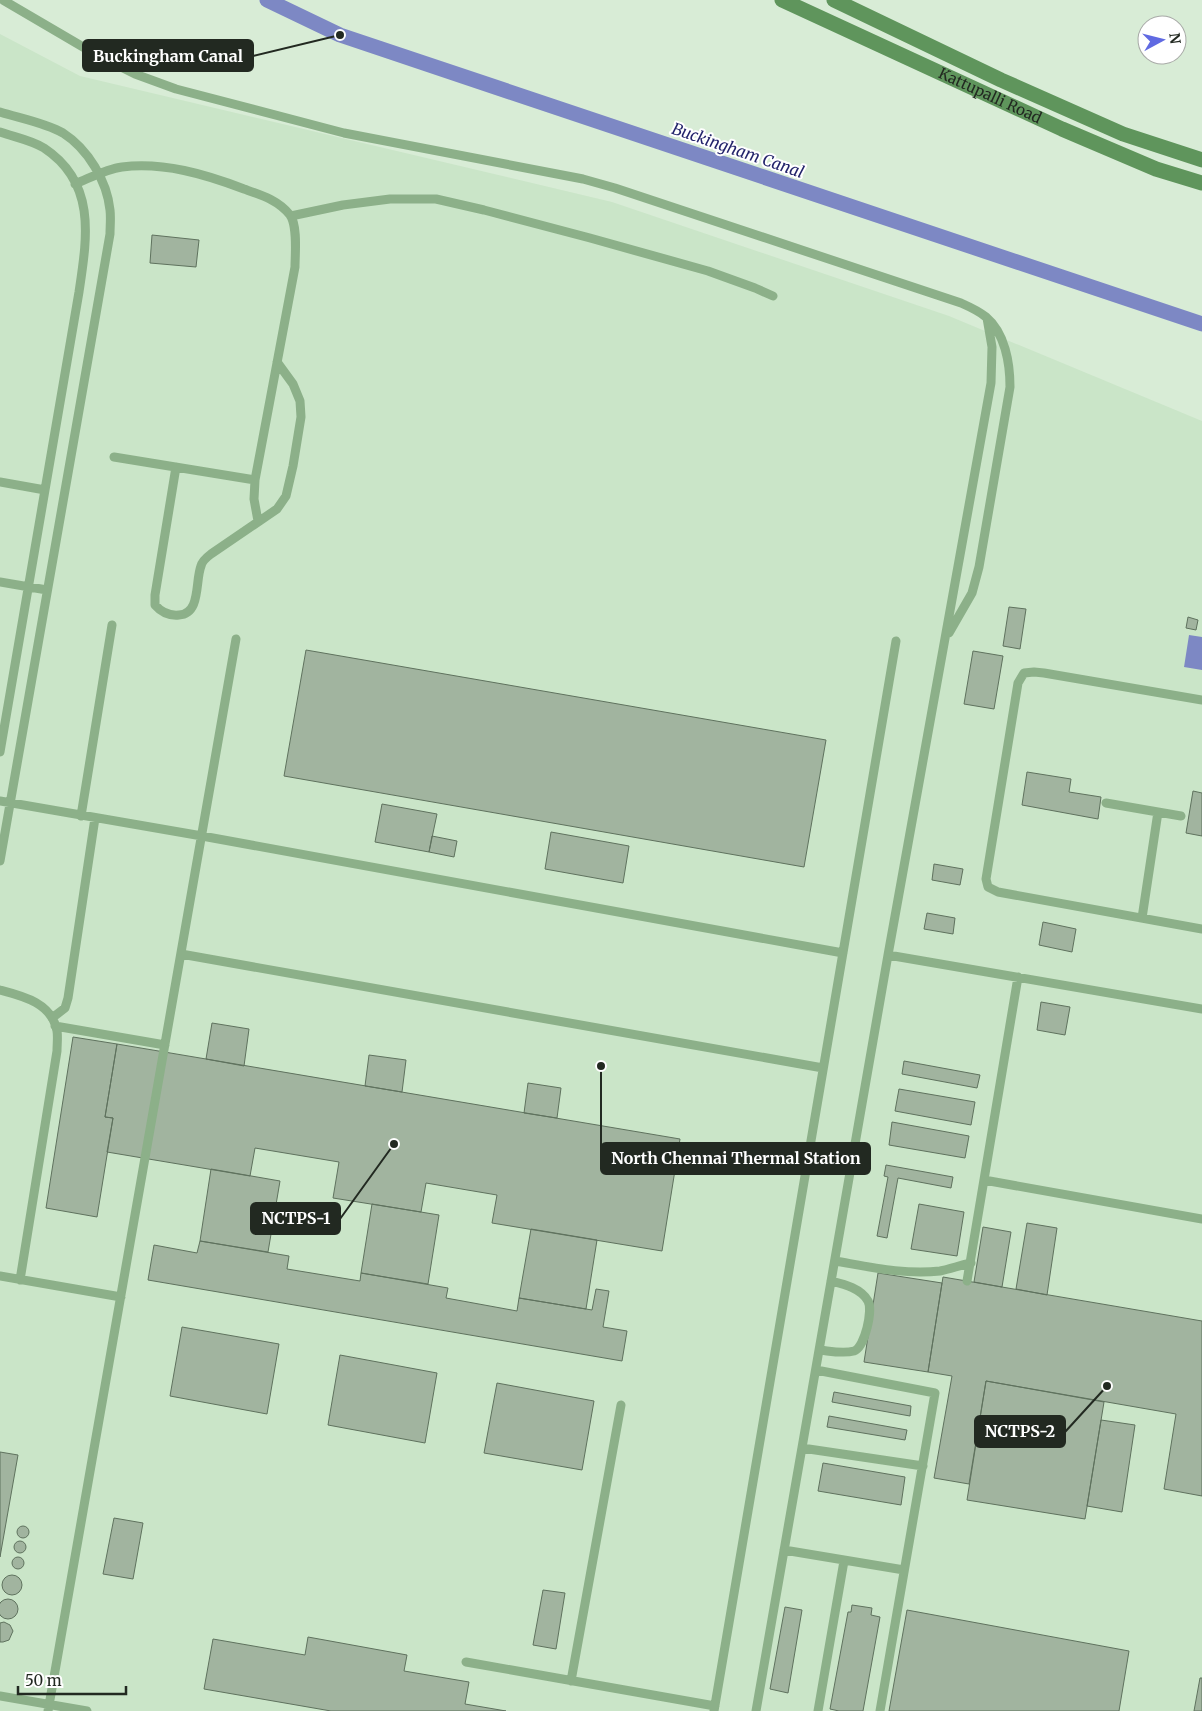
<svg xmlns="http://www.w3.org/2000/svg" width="1202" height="1711" viewBox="0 0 1202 1711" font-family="Merriweather,serif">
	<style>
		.built { fill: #cae5c8 }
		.water { fill: #7d88c4 }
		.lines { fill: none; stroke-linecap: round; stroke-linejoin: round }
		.canal { stroke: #7d88c4; stroke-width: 15 }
		.building { fill: #a1b49f; stroke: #5f725e }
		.service { stroke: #8cb089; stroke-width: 9 }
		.secondary { stroke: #5f955c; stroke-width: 15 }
		.labels { text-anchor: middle; stroke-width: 4; stroke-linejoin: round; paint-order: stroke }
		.street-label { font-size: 15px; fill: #222921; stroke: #fff }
		.water-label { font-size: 16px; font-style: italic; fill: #23246b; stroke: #fff }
		.leader { fill: none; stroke: #222921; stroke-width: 2 }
		.callout-dot { fill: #222921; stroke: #fff; stroke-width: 2 }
		.callout { fill: #222921; stroke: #222921; stroke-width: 2 }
		.callout-label { font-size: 16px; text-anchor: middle; font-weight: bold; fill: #fff }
	</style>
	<rect width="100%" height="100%" fill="#d8ecd6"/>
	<path class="built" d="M0,34l80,42 532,126 337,114 253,105v1290h-1202z"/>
	<path class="water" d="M1189,635l13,2v33l-18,-3z"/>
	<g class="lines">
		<path class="canal" d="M267,0l73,35 862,289"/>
	</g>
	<path class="building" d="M152,235l47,5 -3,27 -46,-4z
		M1009,607l17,2 -6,40 -17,-3z
		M1188,617l10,3 -2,10 -10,-2z
		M306,650l520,90 -22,127 -520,-91z
		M973,651l30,5 -9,53 -30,-5z
		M1027,772l44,7 -2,13 32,5 -3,22 -76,-14z
		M1193,791l9,2v43l-16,-3z
		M382,804l55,10 -8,38 -54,-10z
		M551,832l78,14 -6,37 -78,-14z
		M432,836l25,5 -3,16 -25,-5z
		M934,864l29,5 -3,16 -28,-5z
		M927,913l28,5 -2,16 -29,-5z
		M1043,922l33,7 -4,23 -33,-7z
		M1041,1002l29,5 -5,28 -28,-5z
		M212,1023l37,6 -5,37 -38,-7z
		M73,1037l44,7 -12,73 8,1 -16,99 -51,-9z
		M117,1044l563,95 -18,112 -170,-28 5,-28 -71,-12 -5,29 -88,-14 6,-36 -84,-14 -5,28 -143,-24 6,-34 -8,-1z
		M369,1055l37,5 -4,32 -37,-6z
		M904,1061l76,14 -3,13 -75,-14z
		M528,1083l33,5 -4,30 -33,-5z
		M899,1089l76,13 -4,23 -76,-14z
		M892,1122l77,14 -4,22 -76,-13z
		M886,1165l67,12 -2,11 -53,-10 -11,60 -10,-2 11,-59 -4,-1z
		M211,1169l69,12 -12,71 -68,-11z
		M372,1204l67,11 -11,69 -67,-11z
		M919,1204l45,8 -7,44 -46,-7z
		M1027,1223l30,5 -10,67 -31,-6z
		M983,1227l28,5 -9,55 -28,-5z
		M531,1229l66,11 -11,69 -67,-11z
		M200,1241l89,15 -2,13 73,12 1,-8 87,15 -2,10 71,13 2,-13 73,12 4,-21 13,2 -6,36 24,4 -5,30 -474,-81 6,-35 43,8z
		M878,1273l64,10 -14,89 -64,-10z
		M943,1277l259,44v175l-38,-7 12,-75 -190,-33 -17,103 -35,-6 18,-102 -24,-4z
		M182,1327l97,17 -12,70 -97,-18z
		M340,1355l97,18 -12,70 -97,-18z
		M986,1381l118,21 -19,117 -118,-19z
		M497,1383l97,18 -12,69 -98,-17z
		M834,1392l77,14 -1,10 -78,-14z
		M829,1416l78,14 -2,10 -78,-13z
		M1101,1420l34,5 -13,87 -35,-6z
		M0,1452l18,3 -18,102z
		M823,1463l82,14 -4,28 -83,-14z
		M114,1518l29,5 -10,56 -30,-5z
		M17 1532a6 6 0 1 1 12 0a6 6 0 1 1-12 0Z
		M14 1547a6 6 0 1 1 12 0a6 6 0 1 1-12 0Z
		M12 1563a6 6 0 1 1 12 0a6 6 0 1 1-12 0Z
		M2 1585a10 10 0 1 1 20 0a10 10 0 1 1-20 0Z
		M543,1590l22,3 -9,56 -23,-4z
		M-2 1609a10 10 0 1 1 20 0a10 10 0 1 1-20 0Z
		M852,1605l20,3 -1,7 9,2 -17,94h-24l-9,-2 18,-97h3z
		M785,1607l17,3 -14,83 -18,-4z
		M907,1610l222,41 -10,60h-230z
		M4,1622l6,3 3,6 -4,9 -6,2h-3v-19z
		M308,1637l99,18 -3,16 65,11 -4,22 41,7h-175l-127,-22 9,-50 92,16z
		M1200,1678h2v33h-8z"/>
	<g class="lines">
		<path class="service" d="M3,0l92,54 40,20 41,15 168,44 239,46 32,9 346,115c9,4 18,8 25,14 19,16 24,46 24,70l-31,180 -7,26 -23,40
			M0,112c19,6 46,11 63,21 25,16 44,48 47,77 1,8 0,16 0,24l-110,627
			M0,132c14,5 31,8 44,16 53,35 43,90 35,144l-79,460
			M75,184c15,-6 31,-15 47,-17 42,-5 83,7 122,22 17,6 34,11 46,26 8,11 5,39 5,52l-40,213 -1,19 4,22
			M291,216l52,-11 47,-6h46l48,11 106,28 118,33 47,17 18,8
			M114,457l141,23
			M176,467l-21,128v10c7,8 14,11 24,10 22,-1 16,-34 22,-49 1,-5 6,-9 10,-12l66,-45 9,-13 7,-30 8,-49 -1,-16 -7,-17 -16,-22
			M0,482l45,8
			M0,582l47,8
			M1202,700l-158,-27 -10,-1 -10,1 -6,10 -32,196 2,8 10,5 204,37
			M0,801l202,35 641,117
			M1106,803l75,13
			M81,816l31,-191
			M1142,918l16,-106
			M181,954l642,114
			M888,955l314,54
			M0,990c23,6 52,13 57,41 1,6 0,13 0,20l-37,229
			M52,1018l13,-10 3,-10 27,-180
			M55,1026l110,19
			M984,1180l218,39
			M835,1261c35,6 70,14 105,10 10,-2 21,-6 31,-8
			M0,1276l121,21
			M967,1281l51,-304
			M819,1350c11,1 24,4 35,1 11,-4 19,-41 14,-50 -7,-13 -25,-17 -37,-20
			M816,1370l119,23 -55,318
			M802,1448l121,18
			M784,1550l120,20
			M466,1662l249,44
			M571,1681l50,-276
			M0,1696l87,15
			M48,1711l188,-1072
			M714,1711l182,-1070
			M756,1711l132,-756 103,-572 1,-36 -5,-29
			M818,1711l26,-150"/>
		<g class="secondary">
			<path id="s1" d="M782,0l280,129 94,40 46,14"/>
			<path d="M834,0l167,80 122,54 79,26"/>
		</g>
	</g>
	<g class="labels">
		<g class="street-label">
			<text dy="5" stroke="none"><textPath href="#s1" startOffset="229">Kattupalli Road</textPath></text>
		</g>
		<g class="water-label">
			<text transform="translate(738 150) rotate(19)" y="6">Buckingham Canal</text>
		</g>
	</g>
	<path class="leader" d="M340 35L253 56M601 1066L601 1159M394 1144L340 1219M1107 1386L1065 1432"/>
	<g class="callout-dot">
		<circle cx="340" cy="35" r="5"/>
		<circle cx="601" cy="1066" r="5"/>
		<circle cx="394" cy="1144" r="5"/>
		<circle cx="1107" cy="1386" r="5"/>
	</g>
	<g class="callout">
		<rect x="83" y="40" width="170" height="31" rx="5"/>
		<rect x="601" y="1143" width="269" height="31" rx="5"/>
		<rect x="251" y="1203" width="89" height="31" rx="5"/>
		<rect x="975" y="1416" width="90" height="31" rx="5"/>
	</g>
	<g class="callout-label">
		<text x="168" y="62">Buckingham Canal</text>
		<text x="736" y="1164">North Chennai Thermal Station</text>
		<text x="296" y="1224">NCTPS-1</text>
		<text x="1020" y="1437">NCTPS-2</text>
	</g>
	<g transform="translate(1162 40) rotate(83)"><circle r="24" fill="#ffffff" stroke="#a7a9a6"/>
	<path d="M0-4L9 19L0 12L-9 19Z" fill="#606ae2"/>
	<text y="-8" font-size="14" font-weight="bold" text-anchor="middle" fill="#222921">N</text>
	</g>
	<path d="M18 1686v8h108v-8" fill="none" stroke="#222921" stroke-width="2.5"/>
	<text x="25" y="1686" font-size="15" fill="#222921" stroke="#ffffff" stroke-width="4" paint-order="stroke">50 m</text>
</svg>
